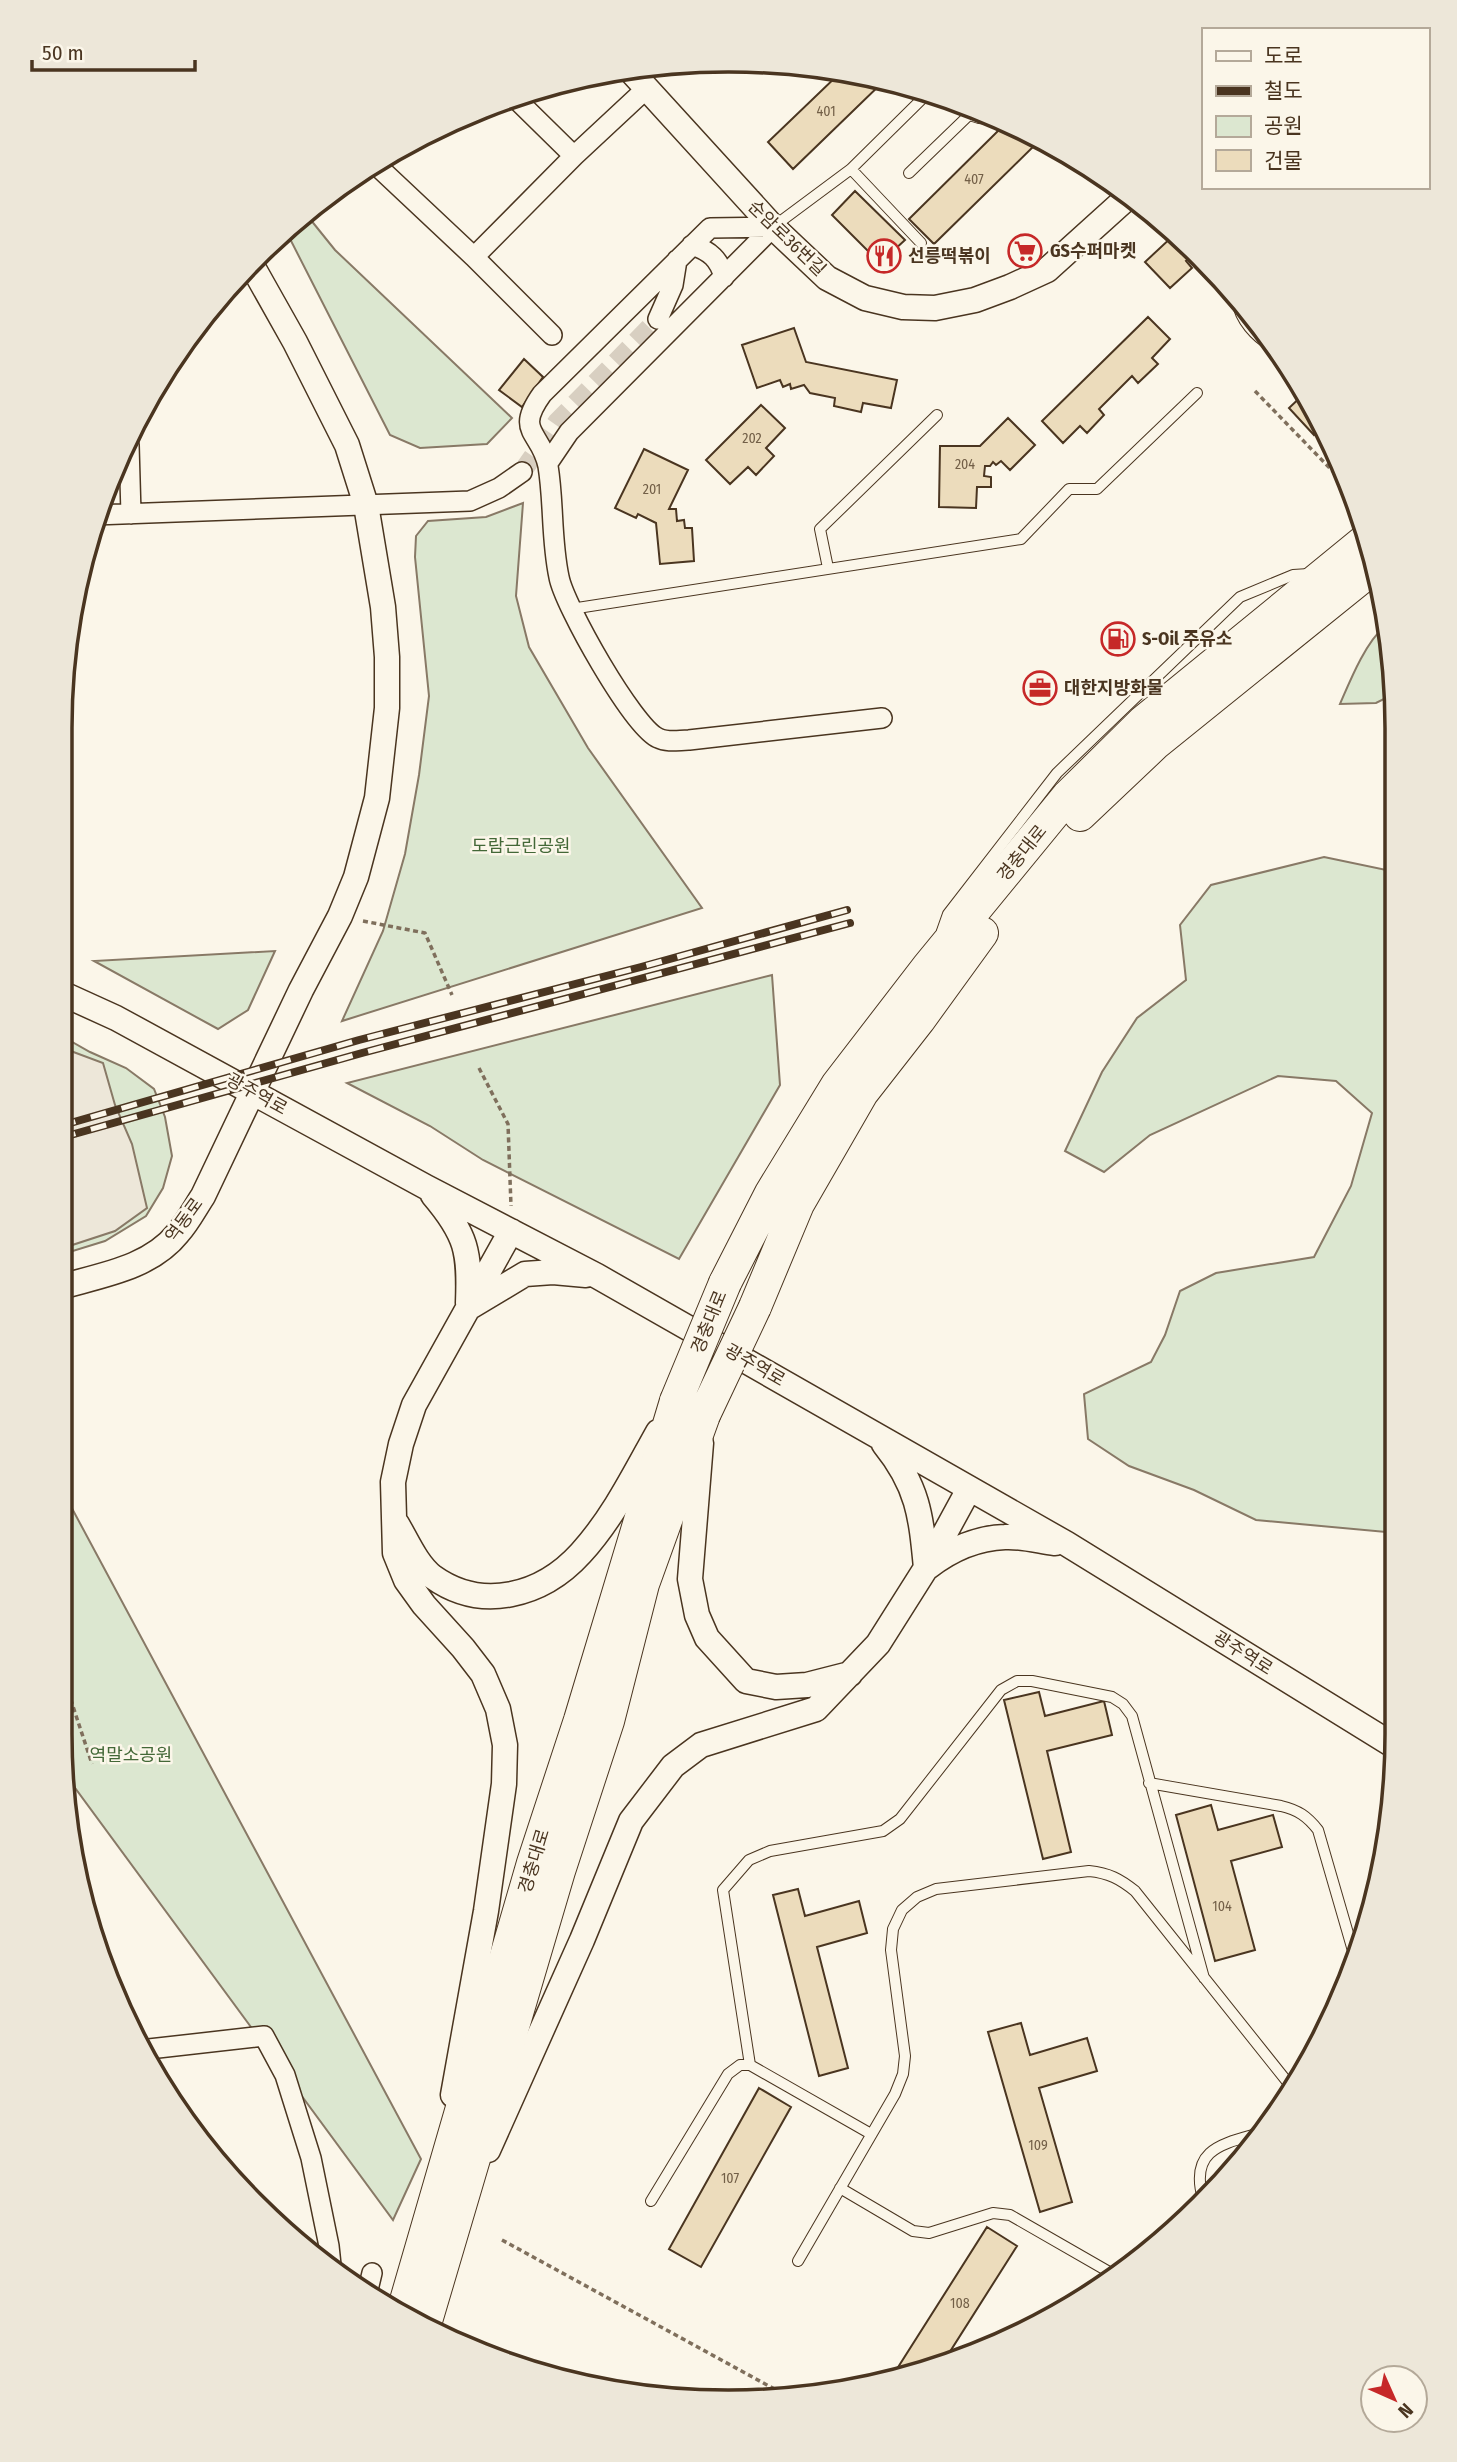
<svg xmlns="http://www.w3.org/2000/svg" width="1457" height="2462" viewBox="0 0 1457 2462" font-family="'Fira Sans Condensed','Noto Sans KR',sans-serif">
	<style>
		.green { fill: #dce7d0; stroke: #887966; stroke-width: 2 }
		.parking { fill: #ede7d9; stroke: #887966; stroke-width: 2 }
		.building { fill: #ecdcbc; stroke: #4a3520; stroke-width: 2 }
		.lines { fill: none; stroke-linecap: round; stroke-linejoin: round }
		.minor-tunnel { stroke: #d8cfc1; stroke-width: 19; stroke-dasharray: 19 10; stroke-linecap: butt }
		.service-casing { stroke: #4a3520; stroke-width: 12 }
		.minor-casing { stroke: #4a3520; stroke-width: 22 }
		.tertiary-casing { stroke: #4a3520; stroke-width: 27 }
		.primary-casing { stroke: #4a3520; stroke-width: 34 }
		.path { stroke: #7f6f5c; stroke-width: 3.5; stroke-dasharray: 5 3.5; stroke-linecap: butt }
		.service { stroke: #fbf6e9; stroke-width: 10 }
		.minor { stroke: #fbf6e9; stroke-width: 19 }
		.tertiary { stroke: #fbf6e9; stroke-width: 24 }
		.primary { stroke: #fbf6e9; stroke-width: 32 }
		.rail-casing { stroke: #4a3520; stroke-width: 8 }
		.rail { stroke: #fbf6e9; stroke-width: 5; stroke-dasharray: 16; stroke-linecap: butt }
		.primary-bridge-casing { stroke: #4a3520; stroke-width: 34; stroke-linecap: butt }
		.primary-bridge { stroke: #fbf6e9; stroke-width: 32 }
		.labels { text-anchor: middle; stroke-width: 5; stroke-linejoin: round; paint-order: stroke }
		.number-label { font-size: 14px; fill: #725f47 }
		.street-label { font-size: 18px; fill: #4a3520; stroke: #fbf6e9 }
		.poi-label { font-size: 18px; font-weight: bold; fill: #4a3520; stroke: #fbf6e9; text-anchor: start }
		.park-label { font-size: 18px; fill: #436837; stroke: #fbf6e9 }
		.rim { fill: none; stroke: #4a3520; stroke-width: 3.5 }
	</style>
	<rect width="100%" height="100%" fill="#fbf6e9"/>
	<path class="green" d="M306,214l29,36 177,168 -25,26 -67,4 -30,-13 -104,-204z
		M523,503l-7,93 13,51 59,101 114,160 -360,113 41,-90 22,-77 14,-79 10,-79 -14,-139 1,-21 12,-15 58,-4z
		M1385,626l11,67 -20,10 -36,1c10,-23 25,-61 45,-78z
		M1324,857l72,15v655l-10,5 -130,-12 -62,-30 -65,-24 -41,-27 -4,-45 67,-32 14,-27 15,-44 36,-18 98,-16 37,-71 21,-73 -36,-32 -58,-5 -128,59 -46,37 -39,-21 37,-79 35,-54 49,-38 -6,-55 31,-40z
		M275,951l-27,59 -30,19 -124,-68z
		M772,975l8,110 -101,174 -196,-99 -53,-34 -83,-43z
		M60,1035l30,17 36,16 28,21 11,28 7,39 -9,32 -17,28 -41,25 -45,14z
		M60,1486l361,673 -28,61 -326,-443 -7,-44z"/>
	<path class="parking" d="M60,1047l43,16 12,42 17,39 15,64 -32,23 -55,18z"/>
	<path class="building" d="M842,71l17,1 26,8 -92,89 -25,-27z
		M1007,122l33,18 -106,104 -25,-25z
		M855,191l50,49 -25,23 -48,-48z
		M1175,234l17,14 -5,5 4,4 -5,4 6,7 -22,20 -25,-26z
		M1148,317l22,22 -18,19 6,6 -20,19 -6,-7 -33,33 5,6 -17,18 -7,-7 -17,17 -21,-22z
		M794,328l12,34 91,18 -6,28 -28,-5 -2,9 -27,-6 1,-8 -25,-5 -6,-8 -13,4 -1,-5 -7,3 -3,-7 -23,8 -15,-43z
		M524,359l19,18 -21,30 -23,-17z
		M1306,392l17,35 -9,8 -25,-27z
		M761,405l24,23 -19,20 8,8 -18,19 -8,-8 -18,17 -24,-24z
		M1008,418l27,27 -25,25 -9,-9 -5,4 -3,-3 -3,4h-5l-1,10 7,1v10h-14l-1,21 -37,-1 1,-61h40z
		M644,449l44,21 -19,39h7l1,12 7,-1 1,8h7l2,33 -34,3 -4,-41 -18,-9 -2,4 -21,-10z
		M1039,1692l6,24 59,-15 8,34 -65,16 24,101 -28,7 -39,-159z
		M1211,1805l7,25 55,-15 9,32 -51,14 24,89 -40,11 -39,-146z
		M798,1889l7,27 54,-15 8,32 -50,14 31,121 -29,8 -46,-181z
		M1021,2023l9,32 57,-17 10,33 -58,17 33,114 -32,10 -52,-180z
		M759,2088l32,19 -90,160 -32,-18z
		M987,2227l30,19 -73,115 -49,11z"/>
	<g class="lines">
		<path class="minor-tunnel" d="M522,472l35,-50 101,-103"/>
		<defs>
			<path id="service" d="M955,101c12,14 22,21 41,16
				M851,169l70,74
				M909,173l59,-57
				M773,227l78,-58 77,-76
				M1238,303c2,17 18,34 32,42
				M828,568l-8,-39 117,-114
				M571,609l450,-70 48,-50h28l100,-96
				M942,931l6,-17 109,-141 183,-176 53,-22 16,-1
				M1149,1783l132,23c17,4 26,10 37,24l38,131
				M750,2065l-27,-175 26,-30 21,-9 113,-20 17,-12 101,-129 16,-9h15l80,16 11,7 9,12 72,262
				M840,2188l73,43 16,2 64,-20 17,2 101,58
				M1203,2199c-14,-50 19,-55 57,-66
				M651,2201l77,-127 12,-9h10l121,69
				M798,2261l97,-167 8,-20 2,-18 -14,-106 2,-21 9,-19 15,-13 19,-8 153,-18c20,2 31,8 46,20l158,198"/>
			<path id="minor" d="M515,98l59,58
				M374,163l100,94 100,-101 73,-68
				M773,227l-63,1 -168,166c-28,39 -1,37 6,72 6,36 3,74 11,111 5,28 74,150 99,161 10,5 21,2 31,2l193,-22
				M692,245c18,6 27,14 32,32
				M474,257l78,78
				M658,319l15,-34 4,-25
				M129,445l2,69
				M548,463l21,-31 204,-205
				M95,515l375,-14 29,-13 23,-16
				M149,2049l115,-13 21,39 26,83 18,88 2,19
				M367,2294l5,-21"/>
			<path id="tertiary" d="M629,69l144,158 54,51 38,20 38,9 32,1 40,-8 35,-13 37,-17 82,-74
				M61,993l55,25 310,169 171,89 470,268 329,203
				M433,1195c34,40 37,57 35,108
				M60,1287c42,-12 90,-19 118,-54 10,-11 17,-25 25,-37l98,-206 39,-74 16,-39 21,-79 10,-90v-51l-4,-50 -17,-102 -19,-60 -52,-103 -45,-80
				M470,1307l55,-33 28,-2 33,3
				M701,1443l-11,136 7,36 10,23 39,43 30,6 31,-2 43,-11
				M884,1444c34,42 37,71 42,124
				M397,1524c10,17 20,41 36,53 49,35 109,19 148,-24 32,-35 54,-80 77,-121
				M928,1567c22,-17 49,-29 77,-30 16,-1 34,4 50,6
				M453,2095l33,-184 18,-127 1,-39 -7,-36 -15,-35 -20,-26 -39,-43 -18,-25 -11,-27 -2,-71 8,-38 13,-39 97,-174
				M488,2150l94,-210 49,-119 42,-55 28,-21 115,-36 62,-65 48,-76 43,-79"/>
			<path id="primary" d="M1080,815l76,-72 217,-175
				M725,1283l46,-90 66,-108 90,-117 141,-172 75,-74 224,-183
				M755,1307l43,-103 64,-111 57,-73 63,-87
				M403,2311l130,-448 47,-143 96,-319
				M426,2321l133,-450 49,-150 35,-137 61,-169"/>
		</defs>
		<use href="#service" class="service-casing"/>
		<use href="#minor" class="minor-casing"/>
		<use href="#tertiary" class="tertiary-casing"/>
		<use href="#primary" class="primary-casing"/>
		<path class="path" d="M1255,391l97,100
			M363,921l62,12 27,62
			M479,1068l29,56 3,82
			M60,1667l32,97
			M502,2240l287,157"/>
		<use href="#service" class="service"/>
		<use href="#minor" class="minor"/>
		<use href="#tertiary" class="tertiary"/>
		<use href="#primary" class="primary"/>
		<defs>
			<path id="rail" d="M60,1126l299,-86 282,-73 206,-57
				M60,1138l302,-85 488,-130"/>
		</defs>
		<use href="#rail" class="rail-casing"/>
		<use href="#rail" class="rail"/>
		<defs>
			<path id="primary-bridge" d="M676,1401l49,-118
				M704,1415l51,-108"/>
		</defs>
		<use href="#primary-bridge" class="primary-bridge-casing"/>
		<use href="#primary-bridge" class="primary-bridge"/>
	</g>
	<defs>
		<symbol id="supermarket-ring" viewBox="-11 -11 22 22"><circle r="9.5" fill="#fbf6e9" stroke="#c62828" stroke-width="1.5"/><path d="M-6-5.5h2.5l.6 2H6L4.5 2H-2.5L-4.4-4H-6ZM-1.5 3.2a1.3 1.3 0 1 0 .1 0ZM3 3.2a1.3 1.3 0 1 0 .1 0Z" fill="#c62828"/></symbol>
		<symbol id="restaurant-ring" viewBox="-11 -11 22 22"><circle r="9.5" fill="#fbf6e9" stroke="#c62828" stroke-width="1.5"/><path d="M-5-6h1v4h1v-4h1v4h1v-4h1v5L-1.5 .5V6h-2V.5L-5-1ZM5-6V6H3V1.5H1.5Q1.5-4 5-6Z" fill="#c62828"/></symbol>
		<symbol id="fuel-ring" viewBox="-11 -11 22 22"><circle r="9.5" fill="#fbf6e9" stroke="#c62828" stroke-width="1.5"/><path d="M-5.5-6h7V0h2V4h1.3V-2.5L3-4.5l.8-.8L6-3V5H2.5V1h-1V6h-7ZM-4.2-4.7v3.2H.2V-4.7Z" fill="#c62828"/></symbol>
		<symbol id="office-ring" viewBox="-11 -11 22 22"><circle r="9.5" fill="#fbf6e9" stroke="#c62828" stroke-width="1.5"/><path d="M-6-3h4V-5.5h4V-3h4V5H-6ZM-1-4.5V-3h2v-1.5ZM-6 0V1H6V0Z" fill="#c62828"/></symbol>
	</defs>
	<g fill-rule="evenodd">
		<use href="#supermarket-ring" x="1006" y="232" width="38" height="38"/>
		<use href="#restaurant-ring" x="865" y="237" width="38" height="38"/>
		<use href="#fuel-ring" x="1099" y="620" width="38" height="38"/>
		<use href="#office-ring" x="1021" y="669" width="38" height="38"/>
	</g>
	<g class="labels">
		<g class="number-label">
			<text x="826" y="116">401</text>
			<text x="974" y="184">407</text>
			<text x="752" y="443">202</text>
			<text x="965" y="469">204</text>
			<text x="652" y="494">201</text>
			<text x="1222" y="1911">104</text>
			<text x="1038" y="2150">109</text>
			<text x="730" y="2183">107</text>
			<text x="960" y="2308">108</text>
		</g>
		<g class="street-label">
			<text transform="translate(787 238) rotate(44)" y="6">순암로36번길</text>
			<text transform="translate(1022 853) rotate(-51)" y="6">경충대로</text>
			<text transform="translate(257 1094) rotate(29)" y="6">광주역로</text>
			<text transform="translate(184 1220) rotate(-54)" y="6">역동로</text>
			<text transform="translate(709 1322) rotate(-68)" y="6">경충대로</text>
			<text transform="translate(755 1365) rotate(30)" y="6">광주역로</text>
			<text transform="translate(1243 1653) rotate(32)" y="6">광주역로</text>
			<text transform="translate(534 1861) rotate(-73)" y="6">경충대로</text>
		</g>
		<g class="poi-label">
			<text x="1050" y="257">GS수퍼마켓</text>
			<text x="908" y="262">선릉떡볶이</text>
			<text x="1142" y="645">S-Oil 주유소</text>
			<text x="1064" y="694">대한지방화물</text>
		</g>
		<g class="park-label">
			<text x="521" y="852">도람근린공원</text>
			<text x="131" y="1761">역말소공원</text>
		</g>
	</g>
	<path d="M0 0H1457V2462H0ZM728 72H729A656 656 0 0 1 1385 728V1734A656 656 0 0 1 729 2390H728A656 656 0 0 1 72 1734V728A656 656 0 0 1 728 72Z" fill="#ede7d9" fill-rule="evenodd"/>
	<path class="rim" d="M728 72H729A656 656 0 0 1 1385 728V1734A656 656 0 0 1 729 2390H728A656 656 0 0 1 72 1734V728A656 656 0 0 1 728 72Z"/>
	<rect x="1202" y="28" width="228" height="161" fill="#fbf6e9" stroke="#b4a999" stroke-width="2"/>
	<rect x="1216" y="51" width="35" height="10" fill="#fbf6e9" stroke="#b4a999" stroke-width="2"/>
	<text x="1264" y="63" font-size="21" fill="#4a3520">도로</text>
	<rect x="1216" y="86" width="35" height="10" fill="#4a3520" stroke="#b4a999" stroke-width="2"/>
	<text x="1264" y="98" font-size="21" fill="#4a3520">철도</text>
	<rect x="1216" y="116" width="35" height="21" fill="#dce7d0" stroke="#b4a999" stroke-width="2"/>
	<text x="1264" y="133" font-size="21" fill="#4a3520">공원</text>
	<rect x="1216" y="150" width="35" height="21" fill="#ecdcbc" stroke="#b4a999" stroke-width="2"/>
	<text x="1264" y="168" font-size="21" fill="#4a3520">건물</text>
	<g transform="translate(1394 2399) rotate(135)"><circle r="33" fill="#fbf6e9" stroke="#b4a999" stroke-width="2"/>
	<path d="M0-5L12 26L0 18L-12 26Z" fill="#c62828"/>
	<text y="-10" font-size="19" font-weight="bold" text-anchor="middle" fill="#4a3520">N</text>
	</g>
	<path d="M32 60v10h163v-10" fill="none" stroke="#4a3520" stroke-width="3.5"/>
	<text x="42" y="60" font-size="21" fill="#4a3520" stroke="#fbf6e9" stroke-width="5" paint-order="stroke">50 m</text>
</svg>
